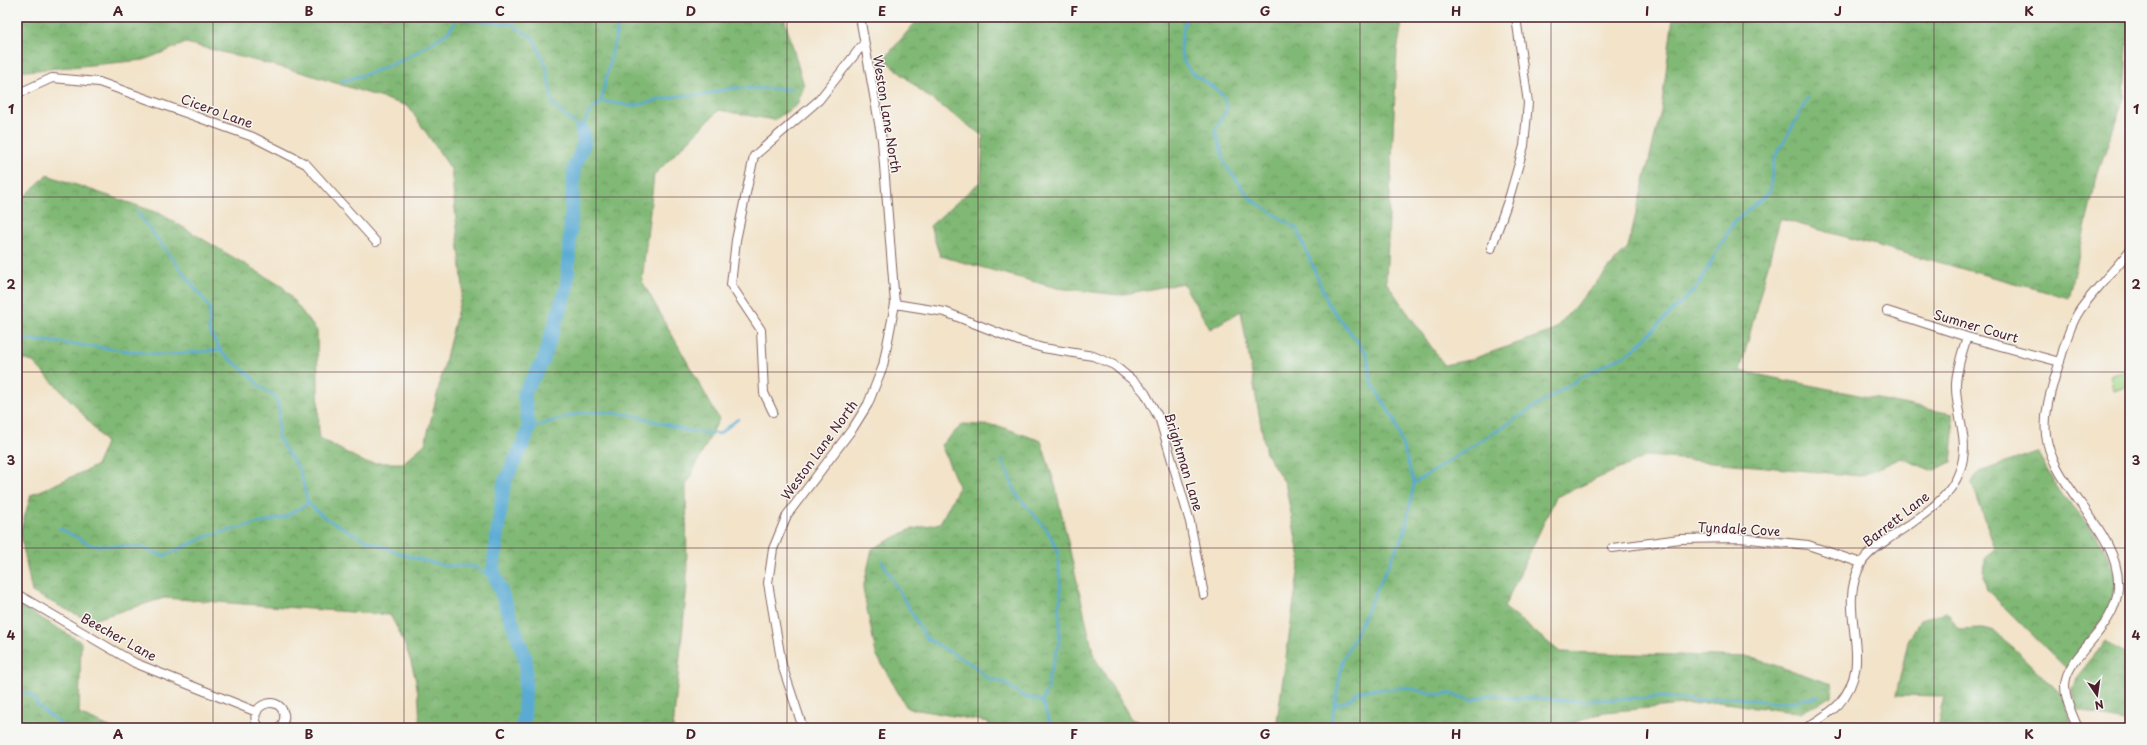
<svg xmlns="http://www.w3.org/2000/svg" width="2147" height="745" viewBox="0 0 2147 745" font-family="'Playpen Sans',sans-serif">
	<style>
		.forest { fill: url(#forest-crowns); stroke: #656c50 }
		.garden { fill: #a1d789; stroke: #767b5a }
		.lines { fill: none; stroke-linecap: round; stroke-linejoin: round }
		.stream { stroke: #5aabd4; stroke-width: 2.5 }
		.river { stroke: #5aabd4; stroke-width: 14 }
		.minor-casing { stroke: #856462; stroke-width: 10 }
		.minor { stroke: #fff; stroke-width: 8 }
		.grid { fill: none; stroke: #4a1f2b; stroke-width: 1; stroke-opacity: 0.55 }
		.labels { text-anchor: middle; stroke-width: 3; stroke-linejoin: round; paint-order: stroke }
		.street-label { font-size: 13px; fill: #4a1f2b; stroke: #f6f6f2 }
		.neatline { fill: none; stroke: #4a1f2b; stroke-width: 1.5 }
		.grid-label { font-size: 13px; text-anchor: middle; font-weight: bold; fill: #4a1f2b }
	</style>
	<defs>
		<pattern id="forest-crowns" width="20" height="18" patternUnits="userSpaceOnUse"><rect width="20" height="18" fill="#80b875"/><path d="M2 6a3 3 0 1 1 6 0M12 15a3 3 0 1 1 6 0" fill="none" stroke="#6b9560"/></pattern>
	</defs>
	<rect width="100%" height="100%" fill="#f6f6f2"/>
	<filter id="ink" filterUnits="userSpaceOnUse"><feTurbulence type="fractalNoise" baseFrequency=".025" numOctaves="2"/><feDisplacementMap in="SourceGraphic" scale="8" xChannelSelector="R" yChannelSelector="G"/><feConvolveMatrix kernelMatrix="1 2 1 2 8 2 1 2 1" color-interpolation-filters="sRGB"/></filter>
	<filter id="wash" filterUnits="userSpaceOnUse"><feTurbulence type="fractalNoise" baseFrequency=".012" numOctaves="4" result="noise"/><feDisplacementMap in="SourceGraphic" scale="16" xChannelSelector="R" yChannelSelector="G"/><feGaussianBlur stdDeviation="0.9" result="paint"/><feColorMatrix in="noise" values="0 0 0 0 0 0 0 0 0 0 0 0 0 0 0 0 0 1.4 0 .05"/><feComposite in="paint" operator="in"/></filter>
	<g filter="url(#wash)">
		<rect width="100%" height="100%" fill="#f2e3c9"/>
		<path class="forest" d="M17,17h767l20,69 -7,19 -23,15 -55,-10 -65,65 -12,106 77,138 -33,66 1,100 -14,143h-254c3,-39 -9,-79 -29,-113l-226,-17 -75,23 -57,-29 -12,-60 11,-37 65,-29 10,-23 -29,-36 -44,-45 -16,-5v-153l30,-29 112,38 124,74 34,44 2,107 47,25h37l22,-19 38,-156 -12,-119 -43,-63 -104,-33 -118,-30 -42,17 -117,11 -10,-3z
			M920,17h483l-6,34 -11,231 58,83 25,-5 84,-29 75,-84 33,-136 12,-94h456l-5,81 -26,74 -29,126 -289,-79 -40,152 212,43 2,20 -3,28 -18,9 -32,-13 -40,18 -213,-20 -92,41 -52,110 56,45 190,5 82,27v12l-32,17 -82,-11 -114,10 -43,16h-285l24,-169 -15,-76 -19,-29 -25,-143 -31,18 -27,-46 -64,12 -62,-7 -117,-32 -10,-30 51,-45 2,-45 -57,-41 -42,-36z
			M963,424l36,2 42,15 14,44 39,171 37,63 24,9h-165l-2,-6 -81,-14 -31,-54 -13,-65 9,-40 37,-19 31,-7 19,-36 -18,-42z
			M2037,452c9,15 17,32 27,45 19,22 57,61 51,94 -6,27 -33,55 -49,77l-79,-78 -3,-11 1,-20 10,-11 -23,-65 7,-11z
			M17,604l64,38 -2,72 33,14h-95z
			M1947,612l11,17 24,-1 13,3 60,57 8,9 10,31h-136l7,-32 -48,-1 12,-53 12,-23z
			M2106,641l24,17v64l-36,-7 -19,-7 -3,-18 4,-12z"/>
		<path class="garden" d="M2130,371v16l-16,3 -3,-15z"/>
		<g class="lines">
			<path class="stream" d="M461,17l5,3 46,4 21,14 13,27 7,40 29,25 7,-17 12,-12 19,-84
				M1186,17c-2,10 -5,21 -5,31 0,31 36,33 44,52 1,3 2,7 2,9l-12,21 11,36 25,33 46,30 32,76 38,49 4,28 24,39 19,62
				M342,81l31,-9 34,-14 40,-25 12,-16
				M601,101l31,5 46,-10 25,-1 28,-7 60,1
				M137,212l73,96 -1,23 14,23 26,20 10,12 16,10 4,11 -1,31 22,33 8,32 17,15 41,22 40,16 40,10h28l24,15
				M17,339l39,3 105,13 59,-5
				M529,428l51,-15 23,-1 30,3 55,16 31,3 19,-15
				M1002,460l15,35 31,36 10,21 3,45 -3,11 2,8 -1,28 -11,35 1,6 -7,17
				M59,528l32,17 48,2 25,9 46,-21 75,-18 23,-14
				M882,561l44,77 50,29 9,10 20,6 18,13 19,6 10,26
				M17,690l13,4 11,15 18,13 2,6
				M1334,706l17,-7 6,-7 17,-3 14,1 15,-3 37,8 8,-2 24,7 20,-6 23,5 7,-1 59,3 82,-4 32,4 31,-4 55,6 37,-6
				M1330,728l13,-68 62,-129 9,-48 168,-106 50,-26 65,-64 36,-64 37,-32 3,-30 35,-63"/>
			<path class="river" d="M522,728l2,-10 2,-58 -33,-90 11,-87 19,-39 6,-16 -5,-35 19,-32 24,-75 7,-117 10,-26 -2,-13"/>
		</g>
	</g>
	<g filter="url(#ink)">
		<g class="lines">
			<defs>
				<path id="minor" d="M17,94l35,-16 47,4 154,55 53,27 70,78
					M1491,249l19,-54 14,-49 4,-43 -12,-86
					M895,304l50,8 74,29 24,7 50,8 21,9 23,19 8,9 15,27 30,102 14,73
					M1887,311l80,26 93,25
					M773,412l-9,-19 -3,-63 -30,-45 5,-45 18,-84 65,-56 45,-57
					M1612,548l68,-9 60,-1 68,7 53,18
					M17,594l118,69 122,49
					M260,728c-17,-20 18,-37 24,-14 1,5 -1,10 -5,14
					M803,728l-21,-63 -14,-82 5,-34 14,-34 66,-87 15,-24 15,-38 12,-62 -13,-164 -22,-123
					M1806,728c11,-7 23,-14 32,-23 41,-46 -4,-91 23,-141 5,-10 17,-18 26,-24 26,-19 63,-38 73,-70 11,-30 -5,-56 -4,-86 1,-16 6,-32 11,-47
					M2078,728c-6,-14 -13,-28 -13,-43 1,-30 51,-55 53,-97 2,-31 -19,-60 -37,-84 -43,-59 -43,-75 -21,-143 5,-17 10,-36 20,-51 15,-21 34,-39 50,-60"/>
			</defs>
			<use href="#minor" class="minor-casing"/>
			<use href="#minor" class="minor"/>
		</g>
	</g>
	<path class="grid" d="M213,17v711M404,17v711M596,17v711M787,17v711M978,17v711M1169,17v711M1360,17v711M1551,17v711M1743,17v711M1934,17v711M17,197h2113M17,372h2113M17,548h2113"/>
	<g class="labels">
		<g class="street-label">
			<text transform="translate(217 111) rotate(20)" y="5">Cicero Lane</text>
			<text transform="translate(887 114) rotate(81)" y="5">Weston Lane North</text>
			<text transform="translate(1976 326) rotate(16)" y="5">Sumner Court</text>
			<text transform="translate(819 450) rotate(-54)" y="5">Weston Lane North</text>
			<text transform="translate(1184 462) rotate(73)" y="5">Brightman Lane</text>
			<text transform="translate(1896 519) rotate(-38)" y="5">Barrett Lane</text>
			<text transform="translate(1739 529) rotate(3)" y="5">Tyndale Cove</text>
			<text transform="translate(119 637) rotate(29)" y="5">Beecher Lane</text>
		</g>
	</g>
	<rect width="2147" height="745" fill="none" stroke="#f6f6f2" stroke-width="44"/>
	<g transform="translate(2097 695) rotate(167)" stroke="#f6f6f2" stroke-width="3" paint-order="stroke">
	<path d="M0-3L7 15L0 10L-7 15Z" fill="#4a1f2b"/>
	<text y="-6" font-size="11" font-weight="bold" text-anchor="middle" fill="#4a1f2b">N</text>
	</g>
	<rect x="22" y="22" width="2103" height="701" class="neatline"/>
	<g class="grid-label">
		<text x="118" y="16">A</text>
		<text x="309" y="16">B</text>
		<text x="500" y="16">C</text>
		<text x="691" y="16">D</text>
		<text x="882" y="16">E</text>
		<text x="1074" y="16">F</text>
		<text x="1265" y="16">G</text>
		<text x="1456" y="16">H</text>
		<text x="1647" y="16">I</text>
		<text x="1838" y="16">J</text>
		<text x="2029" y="16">K</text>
		<text x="11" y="114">1</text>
		<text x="2136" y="114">1</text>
		<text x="11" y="289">2</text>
		<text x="2136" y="289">2</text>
		<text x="11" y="465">3</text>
		<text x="2136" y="465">3</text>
		<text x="11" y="640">4</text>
		<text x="2136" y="640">4</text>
		<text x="118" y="739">A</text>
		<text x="309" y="739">B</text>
		<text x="500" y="739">C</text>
		<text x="691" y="739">D</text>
		<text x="882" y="739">E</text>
		<text x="1074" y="739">F</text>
		<text x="1265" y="739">G</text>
		<text x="1456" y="739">H</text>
		<text x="1647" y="739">I</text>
		<text x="1838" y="739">J</text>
		<text x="2029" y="739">K</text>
	</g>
</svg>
